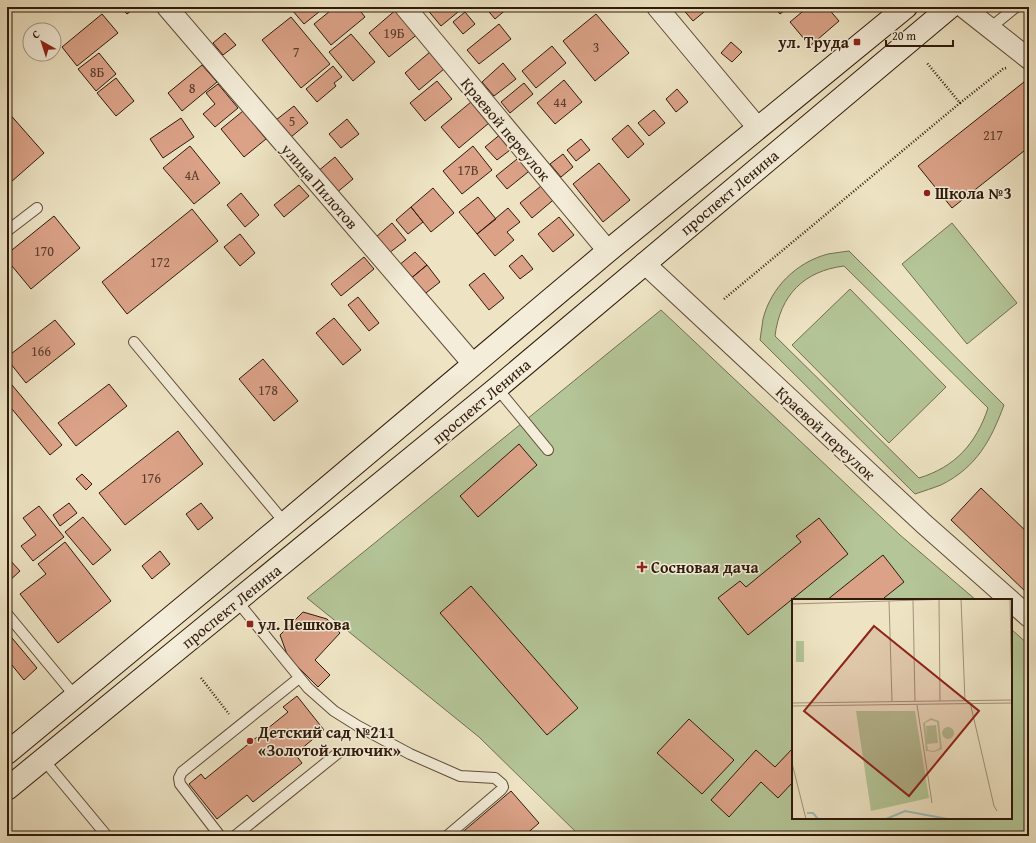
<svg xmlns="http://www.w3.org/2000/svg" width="1036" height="843" viewBox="0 0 1036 843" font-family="'Gentium Book Plus',serif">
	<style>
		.green { fill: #b4c597; stroke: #727051; fill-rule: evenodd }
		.building { fill: #dba288; stroke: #2f1a0b }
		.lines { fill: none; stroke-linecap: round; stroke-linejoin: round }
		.lane-casing { stroke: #5f4c39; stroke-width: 12 }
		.street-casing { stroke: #5f4c39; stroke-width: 22 }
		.secondary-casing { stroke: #2f1a0b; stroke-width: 24 }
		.path { stroke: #2f1a0b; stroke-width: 2.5; stroke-dasharray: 1 2; stroke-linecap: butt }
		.lane { stroke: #f4edd9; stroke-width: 10 }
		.street { stroke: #f4edd9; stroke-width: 20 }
		.secondary { stroke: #f4edd9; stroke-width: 22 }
		.poi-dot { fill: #8f2418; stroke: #f4edd9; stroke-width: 1.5 }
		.labels { text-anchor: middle; stroke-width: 3; stroke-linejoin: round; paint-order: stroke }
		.number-label { font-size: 14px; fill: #5a3c2a }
		.poi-label { font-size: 16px; font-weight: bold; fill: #2f1a0b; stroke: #f4edd9; text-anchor: start }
		.street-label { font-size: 16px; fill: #2f1a0b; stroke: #f4edd9 }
		.inset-river { fill: none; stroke: #9bbdba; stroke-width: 2 }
		.inset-road { fill: none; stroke: #a2937a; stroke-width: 1 }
		.view { fill: #8f2418; fill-opacity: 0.15; stroke: #8f2418; stroke-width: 2 }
		.inset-edge { fill: none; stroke: #2f1a0b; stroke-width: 2 }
	</style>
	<rect width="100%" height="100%" fill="#eee4c4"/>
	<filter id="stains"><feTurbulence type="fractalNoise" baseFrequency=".005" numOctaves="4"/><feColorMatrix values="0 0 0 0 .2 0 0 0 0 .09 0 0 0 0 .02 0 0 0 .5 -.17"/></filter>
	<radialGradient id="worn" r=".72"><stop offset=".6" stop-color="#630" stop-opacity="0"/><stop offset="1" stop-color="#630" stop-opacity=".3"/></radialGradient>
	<path class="green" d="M952,223l65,80 -50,41 -65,-80z
		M849,251l155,154c-13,35 -27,62 -63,80 -8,3 -17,6 -26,9l-155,-154c1,-7 2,-14 3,-21 8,-32 34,-57 65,-65 6,-1 14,-2 21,-3zM844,266l144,142c-12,36 -33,59 -69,70l-144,-142c5,-41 29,-65 69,-70z
		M850,289l96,98 -57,56 -97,-98z
		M661,310l239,225 76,65h-183v218h218v-189l18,16v191h-449l-101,-99 -172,-139z"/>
	<path class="building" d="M121,7h15l-9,7z
		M296,7h29l-21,17 -12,-14z
		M335,7h22l8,10 -34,28 -17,-21z
		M426,7h38l-23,19 -15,-18z
		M485,7h24l-14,12z
		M681,7h29l-17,14z
		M774,7h15l-9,7z
		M808,7h19l12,14 -29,25 -20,-24z
		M398,8l21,25 -30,24 -20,-24z
		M465,12l10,12 -12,10 -10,-12z
		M102,14l16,19 -41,33 -15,-19z
		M596,14l33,39 -34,28 -32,-40z
		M291,17l39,47 -29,24 -39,-48z
		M499,24l12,15 -32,25 -12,-14z
		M225,33l11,12 -13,10 -10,-12z
		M351,34l24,28 -22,19 -24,-29z
		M731,42l11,10 -10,10 -11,-9z
		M552,46l14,17 -30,25 -14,-17z
		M430,52l14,17 -25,21 -14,-17z
		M99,53l17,21 -20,17 -18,-22z
		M503,63l13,16 -22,17 -12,-14z
		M202,65l15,17 -35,29 -14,-18z
		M333,66l9,11 -8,6 2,3 -19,16 -11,-13z
		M116,78l18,23 -18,15 -19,-23z
		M564,80l18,22 -27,22 -18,-21z
		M437,81l15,18 -27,22 -15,-18z
		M1024,82l5,7v58l-77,61 -34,-42z
		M524,83l9,11 -23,19 -9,-11z
		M218,84l20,24 -23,19 -12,-13 12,-10 -9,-11z
		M677,89l11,13 -12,10 -10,-13z
		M471,102l18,21 -30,25 -18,-21z
		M294,106l14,17 -17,14 -15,-17z
		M654,110l11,13 -16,13 -11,-13z
		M7,111l37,42 -33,29 -4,-5z
		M243,111l23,28 -22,18 -23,-28z
		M181,118l13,19 -31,21 -13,-19z
		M347,119l12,15 -18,14 -12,-14z
		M628,125l16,19 -16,14 -16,-19z
		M502,133l12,14 -17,13 -12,-13z
		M581,139l9,11 -14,11 -9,-11z
		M190,146l30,37 -26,21 -31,-36z
		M473,146l19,24 -30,24 -19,-23z
		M563,154l10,13 -12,10 -11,-13z
		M522,155l11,13 -26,21 -11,-13z
		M335,157l18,22 -18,15 -18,-22z
		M599,163l31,37 -27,22 -30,-38z
		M546,182l12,14 -26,22 -12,-15z
		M299,185l10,11 -25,21 -10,-12z
		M433,188l21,25 -23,19 -20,-25z
		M241,193l18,22 -14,12 -18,-22z
		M478,197l18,22 -19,15 -18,-22z
		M411,207l12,15 -15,12 -12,-14z
		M508,208l12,14 -13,10 7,8 -19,16 -18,-22z
		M192,209l26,32 -91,73 -25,-32z
		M54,216l26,32 -49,41 -24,-29v-6z
		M559,217l15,18 -21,17 -15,-18z
		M392,223l14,17 -17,13 -13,-16z
		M240,234l15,19 -15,13 -16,-19z
		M415,252l12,13 -18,15 -11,-14z
		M522,255l11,14 -13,10 -11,-13z
		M364,257l10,12 -33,27 -10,-12z
		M427,265l13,17 -18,14 -13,-16z
		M484,273l20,25 -15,12 -20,-25z
		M358,297l21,26 -10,8 -21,-26z
		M334,318l27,32 -18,15 -27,-32z
		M55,320l20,24 -49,39 -19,-24v-2z
		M263,359l35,42 -24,20 -35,-42z
		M7,379l55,66 -12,10 -43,-52z
		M109,384l18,22 -51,40 -18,-23z
		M178,431l25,33 -78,61 -26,-32z
		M519,444l18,21 -59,52 -18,-21z
		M82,474l10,10 -6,6 -10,-11z
		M981,488l48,46v61l-78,-75z
		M69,503l8,10 -17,13 -7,-11z
		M201,503l12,15 -15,12 -12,-16z
		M39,506l25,31 -31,24 -12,-15 15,-11 -13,-17z
		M83,517l28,33 -18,15 -28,-33z
		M819,518l29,36 -100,81 -30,-37 22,-17 6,6 55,-45 -5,-6z
		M65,542l46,59 -53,42 -38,-49 26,-20 -8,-10z
		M160,551l10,13 -18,15 -10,-13z
		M883,555l21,27 -20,16 2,2h-59z
		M7,557l13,14 -13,12z
		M471,586l107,122 -31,27 -107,-122z
		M303,612l24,7 13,14 -25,27 15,15 -12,12 -30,-30 -8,-22z
		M7,632l30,36 -13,12 -17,-21z
		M297,696l27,34 -29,24 7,9 -49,39 -6,-7 -30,24 -28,-35 12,-10 4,5 83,-67 -5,-5z
		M689,719l45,41 -32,34 -45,-41z
		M793,748v34l-15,16 -17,-16 -32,35 -18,-17 45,-50 19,17z
		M511,791l28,32 -15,13h-66z"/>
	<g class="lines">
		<defs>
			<path id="lane" d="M990,28l26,-21
				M7,231l30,-23
				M134,342l151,181
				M497,388l51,62
				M237,601l71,87 26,23 24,15 52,28 50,22 35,2 7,6 1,3 -2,3 -54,46
				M7,614l68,82
				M43,759l64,77
				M220,836l-40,-52 -1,-6 3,-6 117,-94
				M235,836l103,-83"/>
			<path id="street" d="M167,7l306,357
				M405,7l203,244
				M657,7l101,121
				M963,7l66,52
				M644,263l280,261 86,76
				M1011,601l18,16"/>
			<path id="secondary" d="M7,753l278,-230 323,-272 298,-244
				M7,789l490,-401 453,-381"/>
		</defs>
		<use href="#lane" class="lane-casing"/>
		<use href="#street" class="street-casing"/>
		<use href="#secondary" class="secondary-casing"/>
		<path class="path" d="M960,103l43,-34 3,-1
			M724,299l236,-196 -33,-40
			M201,678l28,36"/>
		<use href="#lane" class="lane"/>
		<use href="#street" class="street"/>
		<use href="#secondary" class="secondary"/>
	</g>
	<g class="poi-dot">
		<rect x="853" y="38" width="8" height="8" rx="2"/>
		<circle cx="927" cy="193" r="4"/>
		<path d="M640 561h4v4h4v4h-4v4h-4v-4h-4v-4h4z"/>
		<rect x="246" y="620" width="8" height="8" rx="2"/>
		<circle cx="250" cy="741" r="4"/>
	</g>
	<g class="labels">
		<g class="number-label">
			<text x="394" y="38">19Б</text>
			<text x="596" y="52">3</text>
			<text x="296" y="57">7</text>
			<text x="97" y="77">8Б</text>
			<text x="192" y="93">8</text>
			<text x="560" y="107">44</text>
			<text x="292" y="126">5</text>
			<text x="993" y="140">217</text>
			<text x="468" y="175">17В</text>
			<text x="192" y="180">4А</text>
			<text x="44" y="256">170</text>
			<text x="160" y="267">172</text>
			<text x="41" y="356">166</text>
			<text x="268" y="395">178</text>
			<text x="151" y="483">176</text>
		</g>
		<g class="poi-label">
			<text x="849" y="48" text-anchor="end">ул. Труда</text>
			<text x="935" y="199">Школа №3</text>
			<text x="651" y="573">Сосновая дача</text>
			<text x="258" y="630">ул. Пешкова</text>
			<text x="258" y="738">Детский сад №211<tspan x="258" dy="18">«Золотой ключик»</tspan></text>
		</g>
		<g class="street-label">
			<text transform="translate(506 129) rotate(50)" y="6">Краевой переулок</text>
			<text transform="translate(320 186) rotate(49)" y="6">улица Пилотов</text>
			<text transform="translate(729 192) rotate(-40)" y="6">проспект Ленина</text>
			<text transform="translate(481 401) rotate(-40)" y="6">проспект Ленина</text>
			<text transform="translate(826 433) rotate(43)" y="6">Краевой переулок</text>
			<text transform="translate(231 606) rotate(-39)" y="6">проспект Ленина</text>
		</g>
	</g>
	<g transform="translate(792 599)">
		<rect width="220" height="220" fill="#eee4c4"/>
		<path d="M4,42h8v21h-8zM64,112h59l14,87 -58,13zM139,119l8,3 3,28 -8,3 -8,-1 -3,-28zM139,121l6,2 3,26 -6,3 -6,-1 -1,-6 11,-1 -2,-18 -10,1 1,13 -2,-16zM150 134a6 6 0 1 1 12 0a6 6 0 1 1-12 0Z" fill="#b4c597" fill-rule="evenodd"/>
		<path class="inset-river" d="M15,214h6l5,6M94,220l19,-8 43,8"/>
		<path class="inset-road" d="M169,0l4,102M218,0l2,97M121,1l2,101M147,1l1,101M97,2l3,100M0,5l159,-5M178,103l24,104 3,5M0,104l220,-3M125,106l15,98M0,107l220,-3M0,164l14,56"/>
		<path class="view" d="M82,27l105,85 -70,85 -105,-85z"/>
		<rect width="220" height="220" class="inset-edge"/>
	</g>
	<rect width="1036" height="843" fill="none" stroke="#eee4c4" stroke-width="24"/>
	<rect x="8" y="8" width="1020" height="827" fill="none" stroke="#2f1a0b" stroke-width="2"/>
	<rect x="12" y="12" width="1012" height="819" fill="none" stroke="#2f1a0b"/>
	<g transform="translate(42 42) rotate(321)"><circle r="19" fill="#f4edd9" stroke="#a59987"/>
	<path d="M0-3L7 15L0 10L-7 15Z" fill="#8f2418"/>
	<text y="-6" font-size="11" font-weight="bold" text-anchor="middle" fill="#2f1a0b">С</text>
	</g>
	<path d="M886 40v6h67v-6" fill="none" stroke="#2f1a0b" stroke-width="2"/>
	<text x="892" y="40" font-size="12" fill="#2f1a0b" stroke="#f4edd9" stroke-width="3" paint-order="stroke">20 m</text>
	<rect width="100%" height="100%" filter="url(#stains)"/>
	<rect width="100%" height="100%" fill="url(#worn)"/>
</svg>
